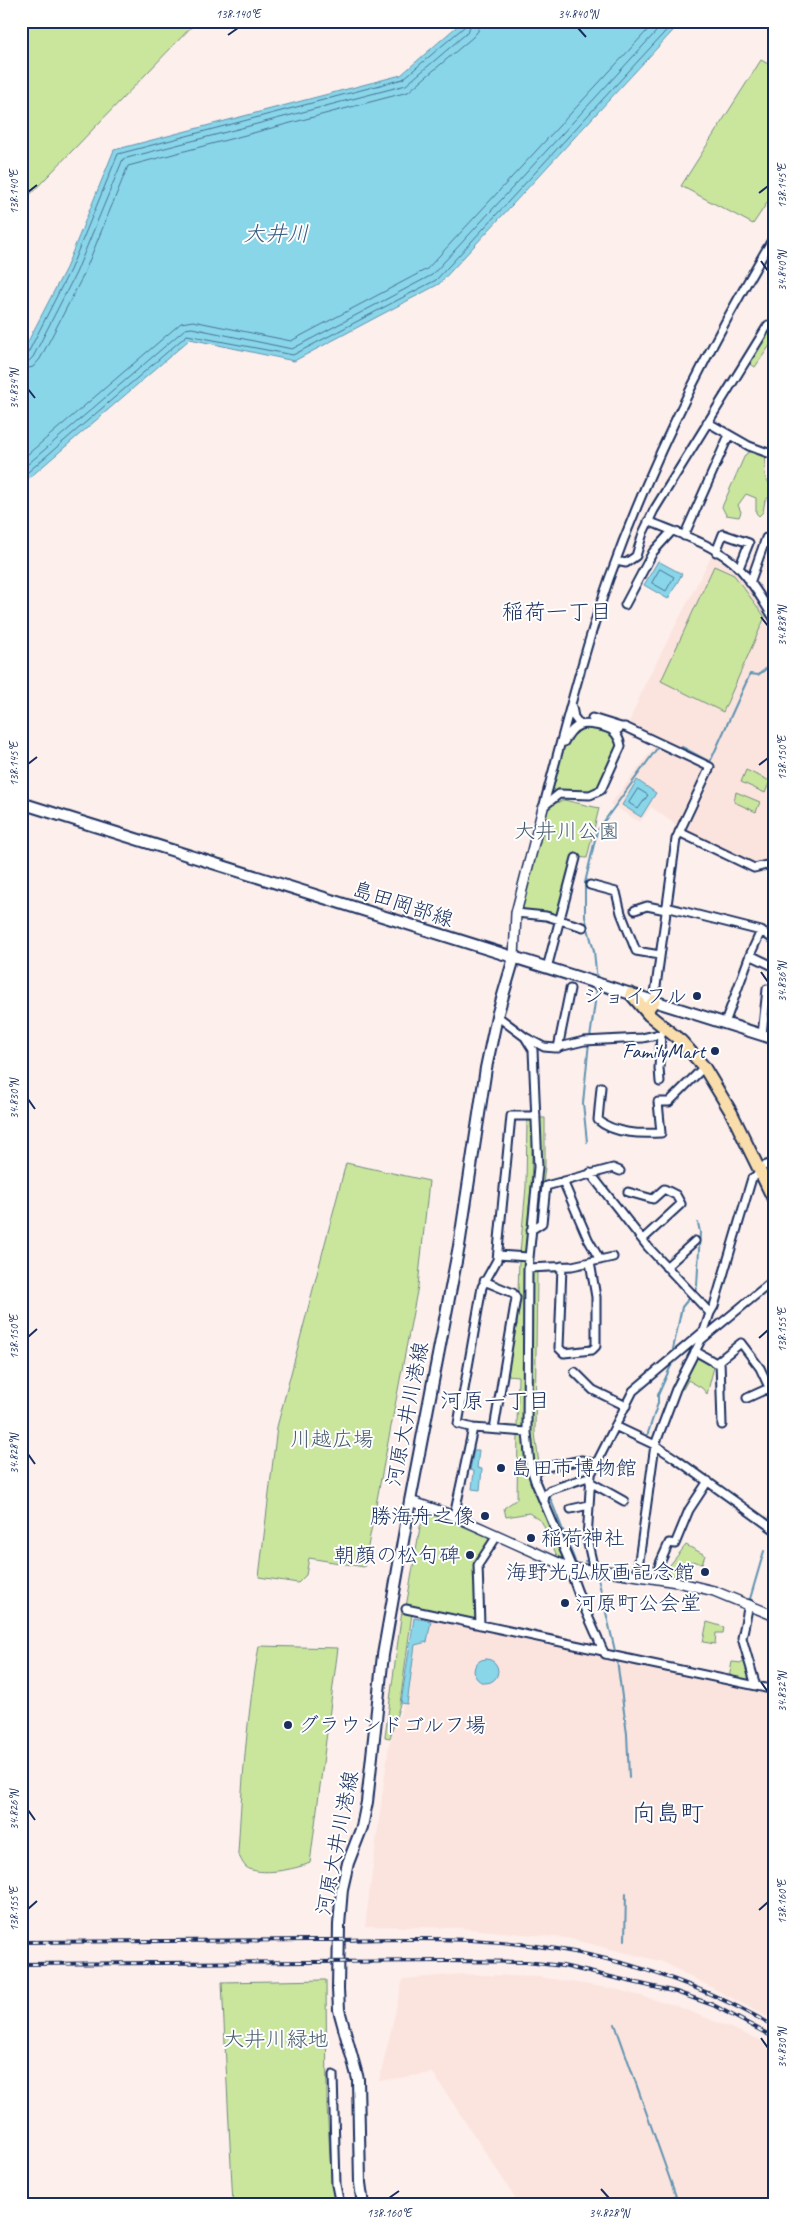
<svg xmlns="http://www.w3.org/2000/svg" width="796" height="2226" viewBox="0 0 796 2226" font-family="Caveat,'Klee One',sans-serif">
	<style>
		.built { fill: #fce4de }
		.green { fill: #cae69d; stroke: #728a7e }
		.water { fill: #8ad6e9; stroke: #5e93b1 }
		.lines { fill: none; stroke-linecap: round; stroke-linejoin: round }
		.shore { stroke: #477296; stroke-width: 1 }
		.stream { stroke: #5e93b1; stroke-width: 2 }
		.minor-casing { stroke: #1b2f5e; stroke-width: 11 }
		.tertiary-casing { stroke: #1b2f5e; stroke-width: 12 }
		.secondary-casing { stroke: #1b2f5e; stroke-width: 14 }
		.primary-casing { stroke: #1b2f5e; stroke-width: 15 }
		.minor { stroke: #fff; stroke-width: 7 }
		.tertiary { stroke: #fff; stroke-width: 9 }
		.secondary { stroke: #fff; stroke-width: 10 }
		.primary { stroke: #f9ddab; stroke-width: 11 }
		.rail-casing { stroke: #1b2f5e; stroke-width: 4 }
		.rail { stroke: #fff; stroke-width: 2; stroke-dasharray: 5.5; stroke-linecap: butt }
		.ticks { fill: none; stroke: #1b2f5e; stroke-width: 2 }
		.poi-dot { fill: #1b2f5e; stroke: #fff; stroke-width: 2 }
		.labels { text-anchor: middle; stroke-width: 4; stroke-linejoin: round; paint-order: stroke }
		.park-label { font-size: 21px; fill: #475d6e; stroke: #fff }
		.street-label { font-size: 21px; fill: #1b2f5e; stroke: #fff }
		.poi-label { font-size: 21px; fill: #1b2f5e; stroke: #fff; text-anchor: end }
		.water-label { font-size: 22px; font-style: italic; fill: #375981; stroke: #fff }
		.neighbourhood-label { font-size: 22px; fill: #1b2f5e; stroke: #fff }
		.quarter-label { font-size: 24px; fill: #1b2f5e; stroke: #fff }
		.neatline { fill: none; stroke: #1b2f5e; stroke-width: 2 }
		.ticks-label { font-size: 12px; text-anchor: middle; fill: #1b2f5e }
	</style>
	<rect width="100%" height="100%" fill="#fdefec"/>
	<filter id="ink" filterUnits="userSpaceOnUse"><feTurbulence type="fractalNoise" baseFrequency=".02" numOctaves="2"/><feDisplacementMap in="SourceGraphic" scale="10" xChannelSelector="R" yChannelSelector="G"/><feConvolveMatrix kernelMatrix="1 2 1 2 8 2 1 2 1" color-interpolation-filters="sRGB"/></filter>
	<g filter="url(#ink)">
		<path class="built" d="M712,555l26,17 37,56v84l-5,5 5,4v134l-2,5 -20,3 -66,-30 -36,-26 -11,15 -30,-18 52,-66 -33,-16 16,-38z
			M415,1614l360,81v326l-112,-59 -97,-24 -107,-10 -94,-2 24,-182 13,-36z
			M462,1974l78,3 75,12 59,16 101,41v159h-255l-87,-132 -54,8 24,-102z"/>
		<path class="green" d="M21,21h176l-176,183z
			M761,60l14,8v123l-22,33 -72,-38z
			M775,292v46l-20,29 -7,-5 21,-35 2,-8 -1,-22z
			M749,452l17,3c-1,15 -5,24 9,33v10l-4,-2 -6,4 -2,12 -4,4 -3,-3v-15l-10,-4 -8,11 3,7 -2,5 -13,-2 -4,-8 23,-52z
			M714,566l20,9 31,42 -42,95 -62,-31z
			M582,727l24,3 7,4 4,8v8l-17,38 -8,4 -34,-3 -9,6c7,-22 11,-57 33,-68z
			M746,770l24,11 -5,12 -24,-11z
			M736,792l24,10 -4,10 -22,-10z
			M564,800l35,8 -12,50 -12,-1 -17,61 -39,-7 22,-86 8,-19z
			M540,1118h5v49l-6,52 -5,3 6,-54z
			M527,1121h6l-2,66 -6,66h-5l6,-66z
			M346,1163l83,18 -11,105 -54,281 -55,-9 -3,17 -8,8 -39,-6 18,-150z
			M519,1260h5l-1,168h-6l1,-52 -11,-1 8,-49h2z
			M531,1272h6l-2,161 4,31 -6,4 -4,-36z
			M695,1357l19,10 -7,27 -5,-6 -14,-8 -5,9 -4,-1z
			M518,1434l5,1 2,30 39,93h-6l-16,-36 -13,-9 -23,4 -2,-9 13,-9z
			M439,1514l53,24 -17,26 1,57 -70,-14 14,-80 5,-9z
			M686,1545l19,10 -3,9 -10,-3 -2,2 -6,-1 -2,4 4,2 -1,5 6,2 -2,6 -21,-5 2,-11z
			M402,1611l10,2 -12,91 -10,34 -5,-1z
			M707,1622l17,5 -1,6h-7l-1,11 -12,-2z
			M259,1646l79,2 -28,215c-14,6 -51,14 -64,4 -3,-3 -6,-9 -8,-14 4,-70 9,-138 21,-207z
			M745,1661l7,22 -23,-5 3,-16 10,1z
			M326,1980l1,127 5,80 3,18h-102l-11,-223z"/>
		<path class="water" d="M463,21h219l-243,263 -145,77 -104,-22 -169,146v-130l45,-87 48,-118 287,-75z
			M658,561l24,13 -14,25 -24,-14z
			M637,780l19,13 -15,24 -19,-12z
			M474,1450h5l-2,18 5,1 -2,21 -8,-1 2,-18 -4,-1z
			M414,1618l17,3 -4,21 -12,3 -8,59 -6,-1z
			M474 1671a12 12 0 1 1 24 0a12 12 0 1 1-24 0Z"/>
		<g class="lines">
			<path class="shore" d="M21,356l7,-3 42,-83 48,-116 285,-75 61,-52 2,-6
				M21,363l7,-1 5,-5 43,-84 47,-114 283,-74 62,-53 4,-11
				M21,370l12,-3 7,-8 43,-83 45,-110 280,-74 65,-55 5,-6 1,-10
				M21,460l160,-137 12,-2 98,20 136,-72 229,-248
				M21,470l164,-141 7,-1 100,21 140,-74 234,-254
				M21,478l166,-143 106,20 143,-75 239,-259
				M660,569l14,8 -8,14 -14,-8z
				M638,789l10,6 -10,14 -9,-6z"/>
			<path class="stream" d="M681,750l1,-3 28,15 40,-88 8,1 17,-13
				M597,981l-3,-30 -9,-34v-34l12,-52 61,-84 19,9 1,-2
				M590,1038l7,-50
				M587,1142l-4,-39 6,-61
				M694,1292l3,-6 3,-54 -2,-9
				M672,1354l10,-47 9,-11
				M646,1439l12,-36v-8l16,-36
				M644,1444l9,4
				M657,1451l48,33
				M549,1495l26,66
				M592,1506l2,-18
				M585,1561l3,1
				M597,1574l19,81
				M750,1599l14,-48
				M617,1660l10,74 2,43
				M625,1940l1,-47
				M615,2024l64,181"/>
			<defs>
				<path id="minor" d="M707,422l42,24 19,7 7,-3
					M648,521c29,12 71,25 92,48 14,15 24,34 35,51
					M684,536l45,-101
					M716,552l7,-18 26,9 -10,25
					M616,561l10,2 10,-7 7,-23 11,-23 114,-185
					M775,580l-4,2 4,21
					M750,583l16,-45
					M625,605l28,-53 19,-21
					M572,707l2,10 6,8
					M592,718l29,9
					M615,732l6,-5h4l85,40 -34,72 -22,162
					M544,806l15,-12 31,1 11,-5 20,-44c-1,-5 -3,-10 -7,-14 -6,-6 -26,-9 -34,-7 -8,3 -12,10 -16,17
					M543,808c21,-77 40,-154 66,-229 42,-117 102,-237 166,-344
					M679,832l75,36 21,-5
					M590,885l26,7 5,21 15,38 24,4
					M666,907l95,24 14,9
					M635,910l12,-4 19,4
					M516,913l30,3 37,11
					M750,955l25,12
					M547,968l29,-110
					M497,1016l28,21 19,10 11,1 29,-7 58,-3 19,-4 5,-5
					M725,1023l25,-68 11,-24
					M762,1035l5,-46
					M525,1037l8,13 5,117 -10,101 -1,164 3,33 5,16
					M558,1048l12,-59
					M660,1082l-1,-14 2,-34
					M601,1087l-3,33c16,14 43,14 63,13l-3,-31h11l35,-35
					M758,1168l17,-6
					M590,1173l58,74 62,66 -6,18 -71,60 -42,83 -4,65 7,31
					M563,1181l25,58 12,21
					M628,1192l25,7 11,-10 12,6 5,9 -38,35
					M531,1230l11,-7 4,-37 67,-18 7,3
					M498,1255l30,2
					M562,1266l-3,82 5,5 28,-3 4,-4v-49l-6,-35
					M666,1267l29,-26
					M528,1268l44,-2 41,-9
					M484,1281l29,12 3,5 -22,131
					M710,1313l4,-7 38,-128 9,-5
					M695,1351l21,12 25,-20 19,25 15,32
					M720,1360l2,65
					M575,1372l18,18 33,16
					M747,1398l22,-10
					M615,1426l40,19 21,14 99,71
					M527,1432l-54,-4 -15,-4 24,-137 15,-27 14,-144h25
					M590,1482l34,19
					M544,1501l1,-6 5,-5 41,-14
					M571,1509l18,-4
					M454,1516l19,-88
					M570,1568c5,22 16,43 25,64 4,7 5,14 10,22l170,36
					M572,1568l-37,-87 1,-8 5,-5 41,-8 14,4
					M637,1575l18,-130 21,-56 25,-49 74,-61
					M656,1578l4,-15 9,-20 6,1 14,-34 19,-29
					M749,1604l-7,34 14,48
					M406,1609l197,42
					M480,1625l-2,-60 19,-29
					M333,2075l3,110 4,20"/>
				<path id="tertiary" d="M514,958l2,-45 27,-105
					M410,1501l44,15 116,52 44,4 63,10 37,9 61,25"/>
				<path id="secondary" d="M21,803l754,236
					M363,2205l-3,-22 -2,-104 -19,-69 -1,-21 1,-64 3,-36 6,-26 14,-36 5,-25 16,-147 27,-154 49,-255 27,-178 11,-52 17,-58"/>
				<path id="primary" d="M631,994l18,21 32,26 23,26 27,45 44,90
					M649,1015l-1,-6 6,-8"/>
			</defs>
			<use href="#minor" class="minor-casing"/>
			<use href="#tertiary" class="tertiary-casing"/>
			<use href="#secondary" class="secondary-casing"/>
			<use href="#primary" class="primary-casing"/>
			<use href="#minor" class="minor"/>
			<use href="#tertiary" class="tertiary"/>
			<use href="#secondary" class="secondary"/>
			<use href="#primary" class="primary"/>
			<defs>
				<path id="rail" d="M21,1942c97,-1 193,-1 290,-2 58,0 116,-3 174,1 102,6 201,34 290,86
					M21,1964l426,-3 79,1 37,4 113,26 37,13 62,33"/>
			</defs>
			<use href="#rail" class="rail-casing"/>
			<use href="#rail" class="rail"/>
		</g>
	</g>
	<path class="ticks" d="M578,28l8,9M228,35l10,-7M28,192l9,-7M759,193l9,-7M761,261l7,10M28,389l7,9M761,617l7,9M28,764l9,-7M759,765l9,-7M761,972l7,10M28,1099l7,10M28,1337l9,-8M759,1338l9,-8M28,1454l7,10M761,1682l7,10M28,1810l7,10M28,1909l9,-8M759,1910l9,-8M761,2038l7,10M601,2189l8,9M389,2198l10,-7"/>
	<g class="poi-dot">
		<circle cx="697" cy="996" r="5"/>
		<circle cx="715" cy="1051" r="5"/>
		<circle cx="501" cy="1468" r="5"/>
		<circle cx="485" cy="1516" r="5"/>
		<circle cx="531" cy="1538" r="5"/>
		<circle cx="470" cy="1555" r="5"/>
		<circle cx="705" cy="1572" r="5"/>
		<circle cx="565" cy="1603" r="5"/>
		<circle cx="288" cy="1725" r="5"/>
	</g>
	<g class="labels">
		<g class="park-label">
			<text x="567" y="838">大井川公園</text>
			<text x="332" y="1446">川越広場</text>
			<text x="276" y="2046">大井川緑地</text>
		</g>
		<g class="street-label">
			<text transform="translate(403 904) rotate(18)" y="7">島田岡部線</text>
			<text transform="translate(407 1414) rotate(-79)" y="7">河原大井川港線</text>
			<text transform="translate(337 1843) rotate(-79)" y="7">河原大井川港線</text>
		</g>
		<g class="poi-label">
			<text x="687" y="1003">ジョイフル</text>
			<text x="705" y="1058">FamilyMart</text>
			<text x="511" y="1475" text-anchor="start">島田市博物館</text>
			<text x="475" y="1523">勝海舟之像</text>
			<text x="541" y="1545" text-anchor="start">稲荷神社</text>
			<text x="460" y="1562">朝顔の松句碑</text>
			<text x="695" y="1579">海野光弘版画記念館</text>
			<text x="575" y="1610" text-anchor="start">河原町公会堂</text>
			<text x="298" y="1732" text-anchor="start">グラウンドゴルフ場</text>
		</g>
		<g class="water-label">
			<text x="276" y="241">大井川</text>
		</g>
		<g class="neighbourhood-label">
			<text x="557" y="619">稲荷一丁目</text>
			<text x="495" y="1408">河原一丁目</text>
		</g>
		<g class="quarter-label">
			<text x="668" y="1821">向島町</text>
		</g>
	</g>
	<rect width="796" height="2226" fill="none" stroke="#fff" stroke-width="55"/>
	<rect x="28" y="28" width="740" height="2170" class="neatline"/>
	<g class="ticks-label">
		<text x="238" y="18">138.140°E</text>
		<text x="578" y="18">34.840°N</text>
		<text transform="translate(782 186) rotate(-90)" y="4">138.145°E</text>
		<text transform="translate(14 192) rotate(-90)" y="4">138.140°E</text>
		<text transform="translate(782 271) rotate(-90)" y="4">34.840°N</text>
		<text transform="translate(14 389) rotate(-90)" y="4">34.834°N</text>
		<text transform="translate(782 626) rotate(-90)" y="4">34.838°N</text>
		<text transform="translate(782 758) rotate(-90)" y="4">138.150°E</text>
		<text transform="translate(14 764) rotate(-90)" y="4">138.145°E</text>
		<text transform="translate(782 982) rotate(-90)" y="4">34.836°N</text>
		<text transform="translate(14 1099) rotate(-90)" y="4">34.830°N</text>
		<text transform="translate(782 1330) rotate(-90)" y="4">138.155°E</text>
		<text transform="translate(14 1337) rotate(-90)" y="4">138.150°E</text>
		<text transform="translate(14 1454) rotate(-90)" y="4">34.828°N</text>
		<text transform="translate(782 1692) rotate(-90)" y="4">34.832°N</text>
		<text transform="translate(14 1810) rotate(-90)" y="4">34.826°N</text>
		<text transform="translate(782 1902) rotate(-90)" y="4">138.160°E</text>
		<text transform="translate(14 1909) rotate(-90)" y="4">138.155°E</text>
		<text transform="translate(782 2048) rotate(-90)" y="4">34.830°N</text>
		<text x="389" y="2217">138.160°E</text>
		<text x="609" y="2217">34.828°N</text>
	</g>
</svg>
